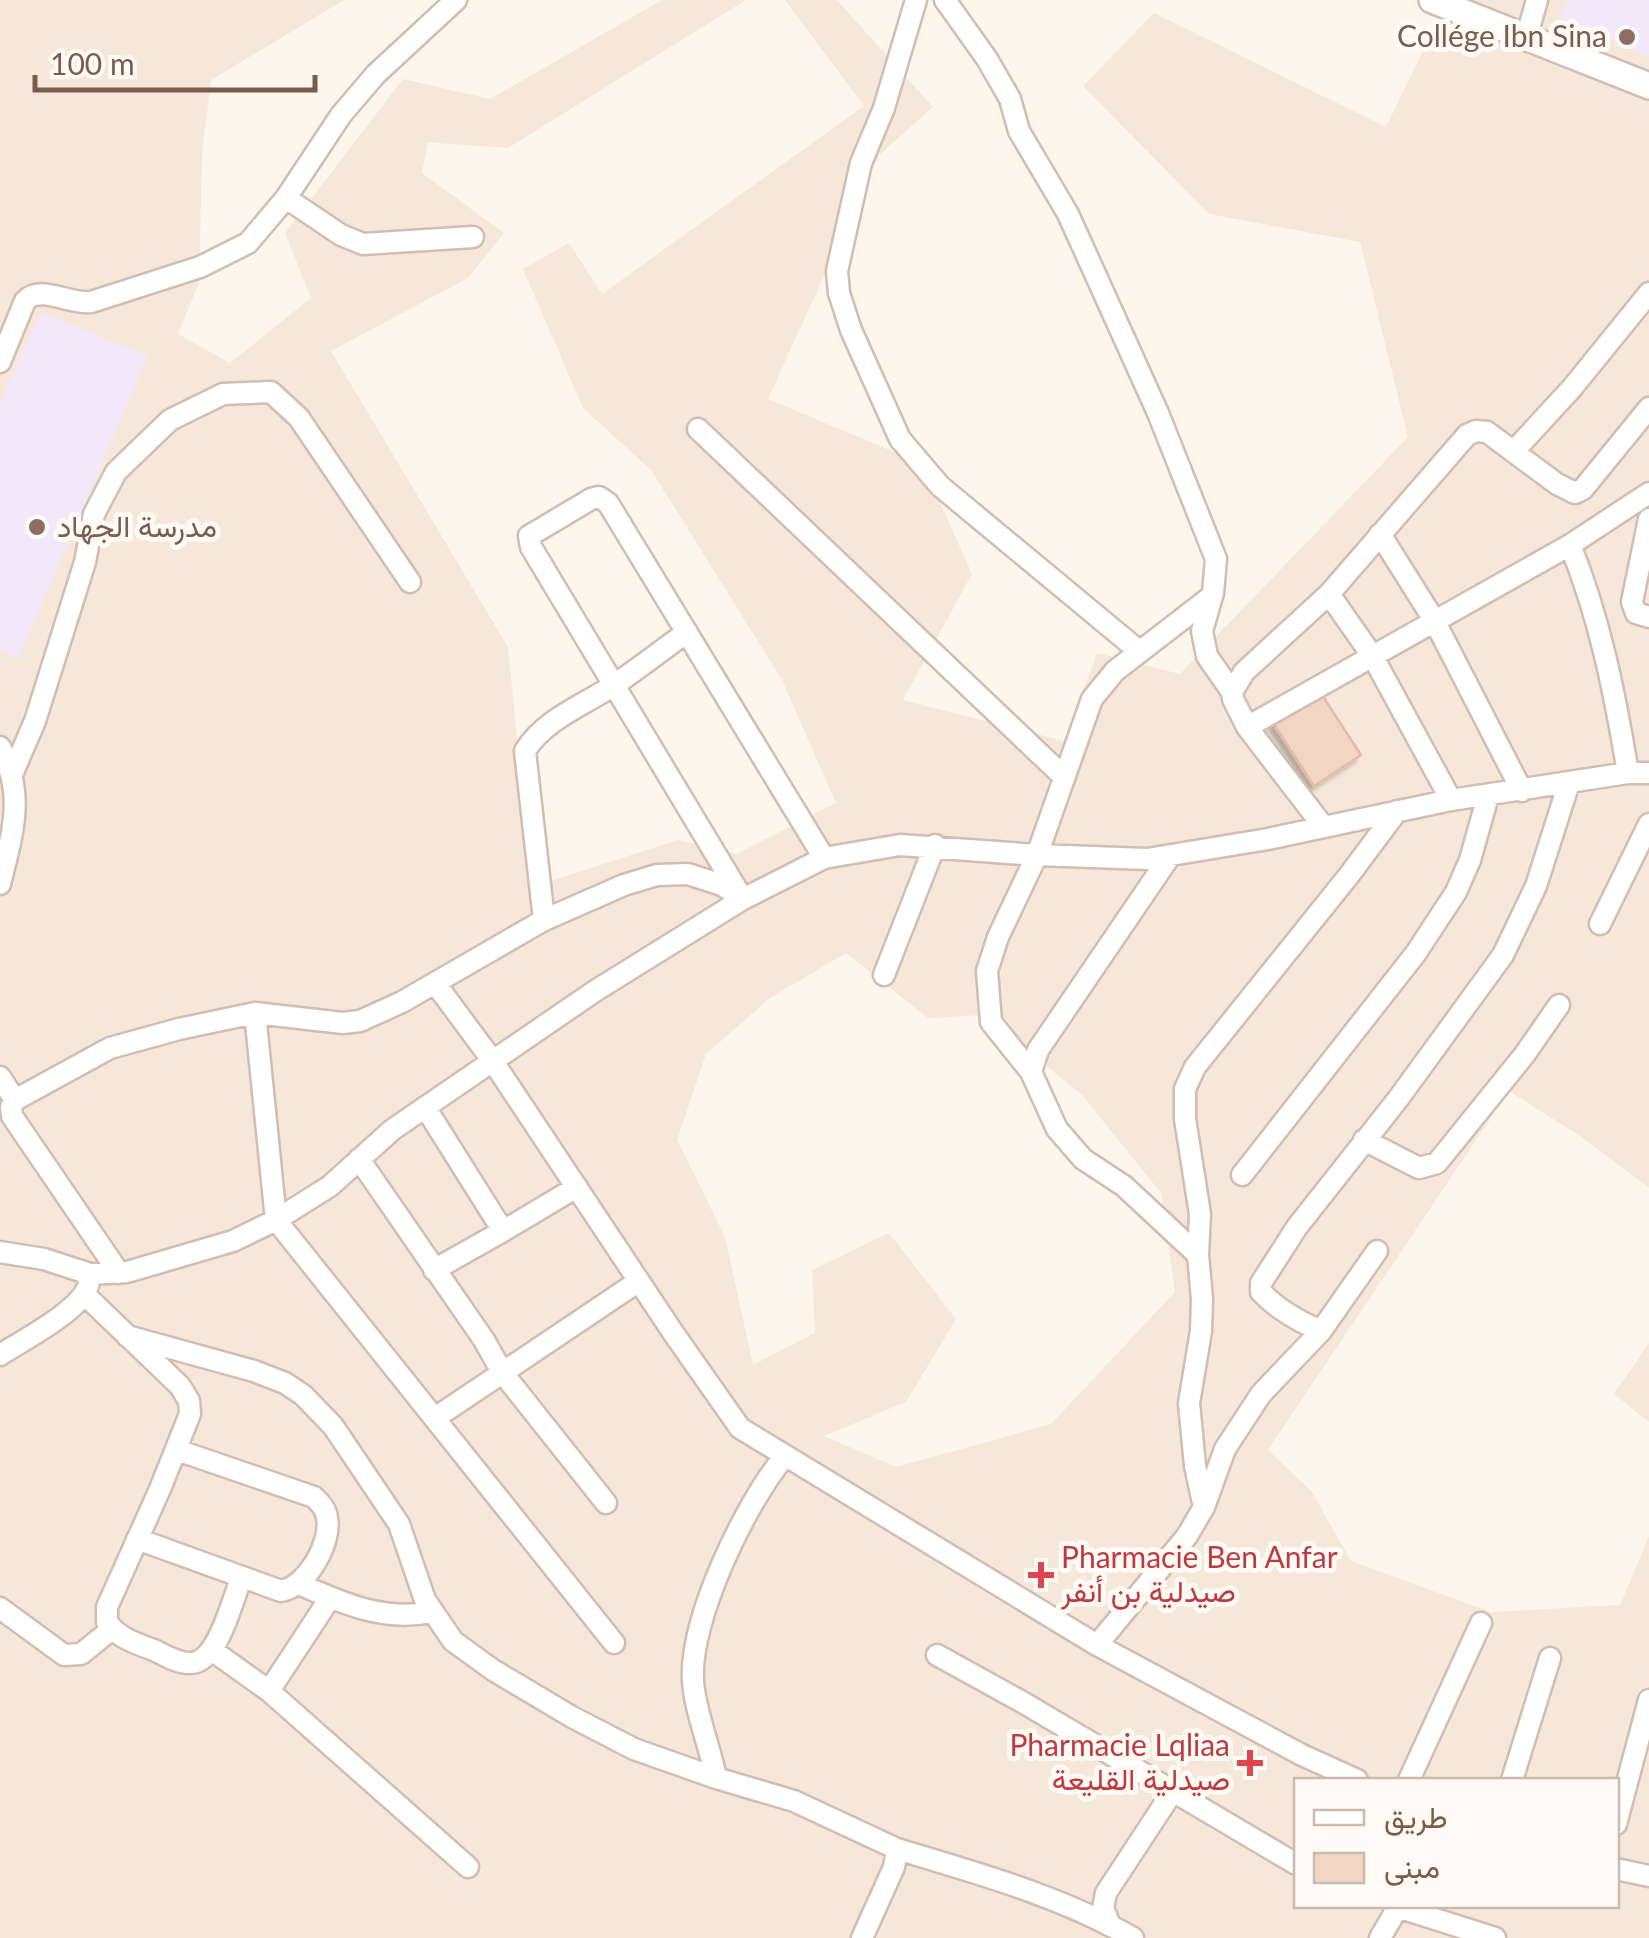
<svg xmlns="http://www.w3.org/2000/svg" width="1649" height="1938" viewBox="0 0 1649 1938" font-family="Lato,Vazirmatn,sans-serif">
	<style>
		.residential { fill: #f5e8da; fill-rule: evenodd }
		.education { fill: #f3e8fa }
		.building { fill: #f3d5c3; stroke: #e6bba3; stroke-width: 2.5; filter: url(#shadow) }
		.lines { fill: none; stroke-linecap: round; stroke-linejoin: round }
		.minor-casing { stroke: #d1beb0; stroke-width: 25 }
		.tertiary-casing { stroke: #d1beb0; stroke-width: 30 }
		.minor { stroke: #fff; stroke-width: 20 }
		.tertiary { stroke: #fff; stroke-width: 25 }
		.education-dot { fill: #8d6e63; stroke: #fffaf3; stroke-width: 4 }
		.health-dot { fill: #e0444e; stroke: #fffaf3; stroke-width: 4 }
		.labels { text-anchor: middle; stroke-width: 10; stroke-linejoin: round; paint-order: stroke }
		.education-label { font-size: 30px; fill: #785e54; stroke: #fffaf3; text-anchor: end }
		.health-label { font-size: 30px; fill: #be3a42; stroke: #fffaf3; text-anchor: start }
	</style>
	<defs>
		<filter id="shadow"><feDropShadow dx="-5" dy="5" stdDeviation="2.5" flood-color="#0004"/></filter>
	</defs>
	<rect width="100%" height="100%" fill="#fdf6ec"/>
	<path class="residential" d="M0,0h344l-133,80 -9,74 -3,129 -21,51 52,29 81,-65 -26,-65 118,-154 87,20 172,-99h84l-238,148 -80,-6 -6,31 82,60 -36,45 -137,73 177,296 24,240 146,-47 59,14 99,-51 -54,-123 -131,-210 -68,-62 -60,-139 46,-26 33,51 262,-188 -79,-106h52l96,107 -54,48 -111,244 155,65 49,110 -69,126 161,41 33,-88 83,21 228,-237 -48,-195 -151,-28 -126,-128 71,-73 232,114 62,-127h201v1188l-69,-52 -71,-45 -241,359 44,42 39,69 140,51 129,-7 29,-69v402h-1649zM846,953l82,65 57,-3 97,80 79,98 14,99 -124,132 -155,43 -72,-31 82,-34 50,-83 -67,-86 -77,37 3,63 -62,32 -28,-128 -48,-97 29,-86 64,-56zM1296,1780h320v126h-320z
		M1649,1343v79l-35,-28z"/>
	<path class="education" d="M1568,0h81v57l-89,-40z
		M40,312l108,44 -130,303 -18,-8v-248z"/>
	<path class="building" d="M1320,692l41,63 -47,31 -41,-63z"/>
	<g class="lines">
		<defs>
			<path id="minor" d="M916,0l-32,108 -23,55 -24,108 2,22 12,37 49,109 40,47 199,165
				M945,0l42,59 23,40 9,32 49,83 90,199 58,146 -3,34 -11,38 5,25 25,36
				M1527,35l10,-35
				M286,198l55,37 22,9 110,-7
				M0,362l25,-61c15,-17 45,4 66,1l109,-35 48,-24 38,-45 55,-83 35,-41 80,-74
				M698,429l366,348
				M1514,451l58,-63 77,-95
				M1649,519l-17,83 4,11 13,4
				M1380,534l54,86 88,171
				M1570,545c30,73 45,150 58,228
				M1329,594l44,63 78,143
				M1247,727l-14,-28 -1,-7 12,-20 85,-78 138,-159 9,-4 11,1 70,52 18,9 8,-4 66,-81
				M0,747c26,47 12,88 0,137
				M13,772l22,-51 50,-159 9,-48 22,-42 54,-52 53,-26 48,-2 28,26 111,164
				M1323,826l-76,-99 323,-182 79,-52
				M1170,856l-132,194 -7,22 26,57 26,30 41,27 74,69
				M739,893l-208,-346 -2,-11 62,-37 8,-2 9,6 216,355
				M544,920l-19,-169c18,-30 56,-45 86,-64 26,-17 51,-37 76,-55
				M1600,924l49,-100
				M884,975l51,-130
				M435,983l57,77 182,274 66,94 357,217 205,110 55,25
				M255,1013l21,207 338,423
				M1031,1072l-40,-50 -4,-51 11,-34 39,-82 55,-156 23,-28 97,-75
				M0,1077l15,23
				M425,1107l78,124 74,-44
				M1364,1140l55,28 18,-5 88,-109 34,-49
				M359,1159l125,181 18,32 104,131
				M1242,1175l174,-222 40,-61 14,-32 18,-64
				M0,1252l44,7 46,15 37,-2 106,-31 43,-21 54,-34 62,-56 203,-139 148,-92 81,-41 76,-13 137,10 110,4 121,-20 183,-39 177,-27h21
				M434,1270l69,-39
				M119,1273l-107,-157 -1,-9 4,-7 95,-52 69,-19 76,-16 88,10 17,-2 42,-19 142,-82 80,-35 33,-10 31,-1 34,11 21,14
				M85,1295l95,91 9,15 1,13 -30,75 -53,118v15c11,16 30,22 47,28 10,5 25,14 37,13 27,-1 41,-62 50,-84
				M1321,1331c-23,-10 -43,-21 -60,-39v-9l36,-56 101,-128 105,-144 33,-69 33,-103
				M127,1336l127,35 31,12 18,12 30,31 66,98 26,76 28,41 40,29 79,47 62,32 82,29
				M0,1355c23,-15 85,-46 89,-73
				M435,1418l204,-137
				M784,1457c-39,47 -95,163 -91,224 2,31 17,65 23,97l78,23 103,48 -3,18 -32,71
				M1204,1507l-9,-41 -6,-63 12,-72 1,-32 -4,-44 2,-41 -15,-95v-30l10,-22 155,-193 47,-63
				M137,1539l144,52c26,-4 51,-49 46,-73 -1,-9 -6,-14 -13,-21l-137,-47
				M299,1584c43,19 85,38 132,28
				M0,1608l64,47 17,-1 31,-25
				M1097,1645l90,-109 17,-29 21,-58 36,-55 60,-63 56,-80
				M213,1651l56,40 199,176
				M937,1655l87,48 272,161
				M269,1691l61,-93
				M1409,1780l72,-157
				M1512,1780l38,-122
				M1616,1824l33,-124
				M897,1849c79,24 164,47 236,89
				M1616,1869l33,7
				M1394,1906l101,32
				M1110,1925l-7,-17 3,-15 67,-102
				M1380,1938l18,-31"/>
			<path id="tertiary" d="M1432,0l217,86"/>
		</defs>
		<use href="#minor" class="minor-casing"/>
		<use href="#tertiary" class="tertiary-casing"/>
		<use href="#minor" class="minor"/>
		<use href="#tertiary" class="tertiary"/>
	</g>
	<g class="education-dot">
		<circle cx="1627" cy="37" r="10"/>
		<circle cx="37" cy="527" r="10"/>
	</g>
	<g class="health-dot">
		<path d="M1036 1560h10v10h10v10h-10v10h-10v-10h-10v-10h10z"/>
		<path d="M1245 1748h10v10h10v10h-10v10h-10v-10h-10v-10h10z"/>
	</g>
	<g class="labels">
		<g class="education-label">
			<text x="1607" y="47">Collége Ibn Sina</text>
			<text x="57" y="537" text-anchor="start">مدرسة الجهاد</text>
		</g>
		<g class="health-label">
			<text x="1061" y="1568">Pharmacie Ben Anfar<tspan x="1061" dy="34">صيدلية بن أنفر</tspan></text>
			<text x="1230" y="1756" text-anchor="end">Pharmacie Lqliaa<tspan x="1230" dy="34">صيدلية القليعة</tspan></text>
		</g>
	</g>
	<rect x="1294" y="1778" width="325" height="130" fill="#fffaf3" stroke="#cabbb1" stroke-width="2.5"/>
	<rect x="1314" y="1810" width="50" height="15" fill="#ffffff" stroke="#cabbb1" stroke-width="2.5"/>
	<text x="1384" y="1828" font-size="30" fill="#7a5c4d">طريق</text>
	<rect x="1314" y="1853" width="50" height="30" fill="#f3d5c3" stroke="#cabbb1" stroke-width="2.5"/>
	<text x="1384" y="1878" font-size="30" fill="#7a5c4d">مبنى</text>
	<path d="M35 75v15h280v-15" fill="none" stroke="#7a5c4d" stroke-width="5"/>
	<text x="50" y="75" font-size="30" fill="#7a5c4d" stroke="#fffaf3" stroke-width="8" paint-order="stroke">100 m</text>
</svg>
